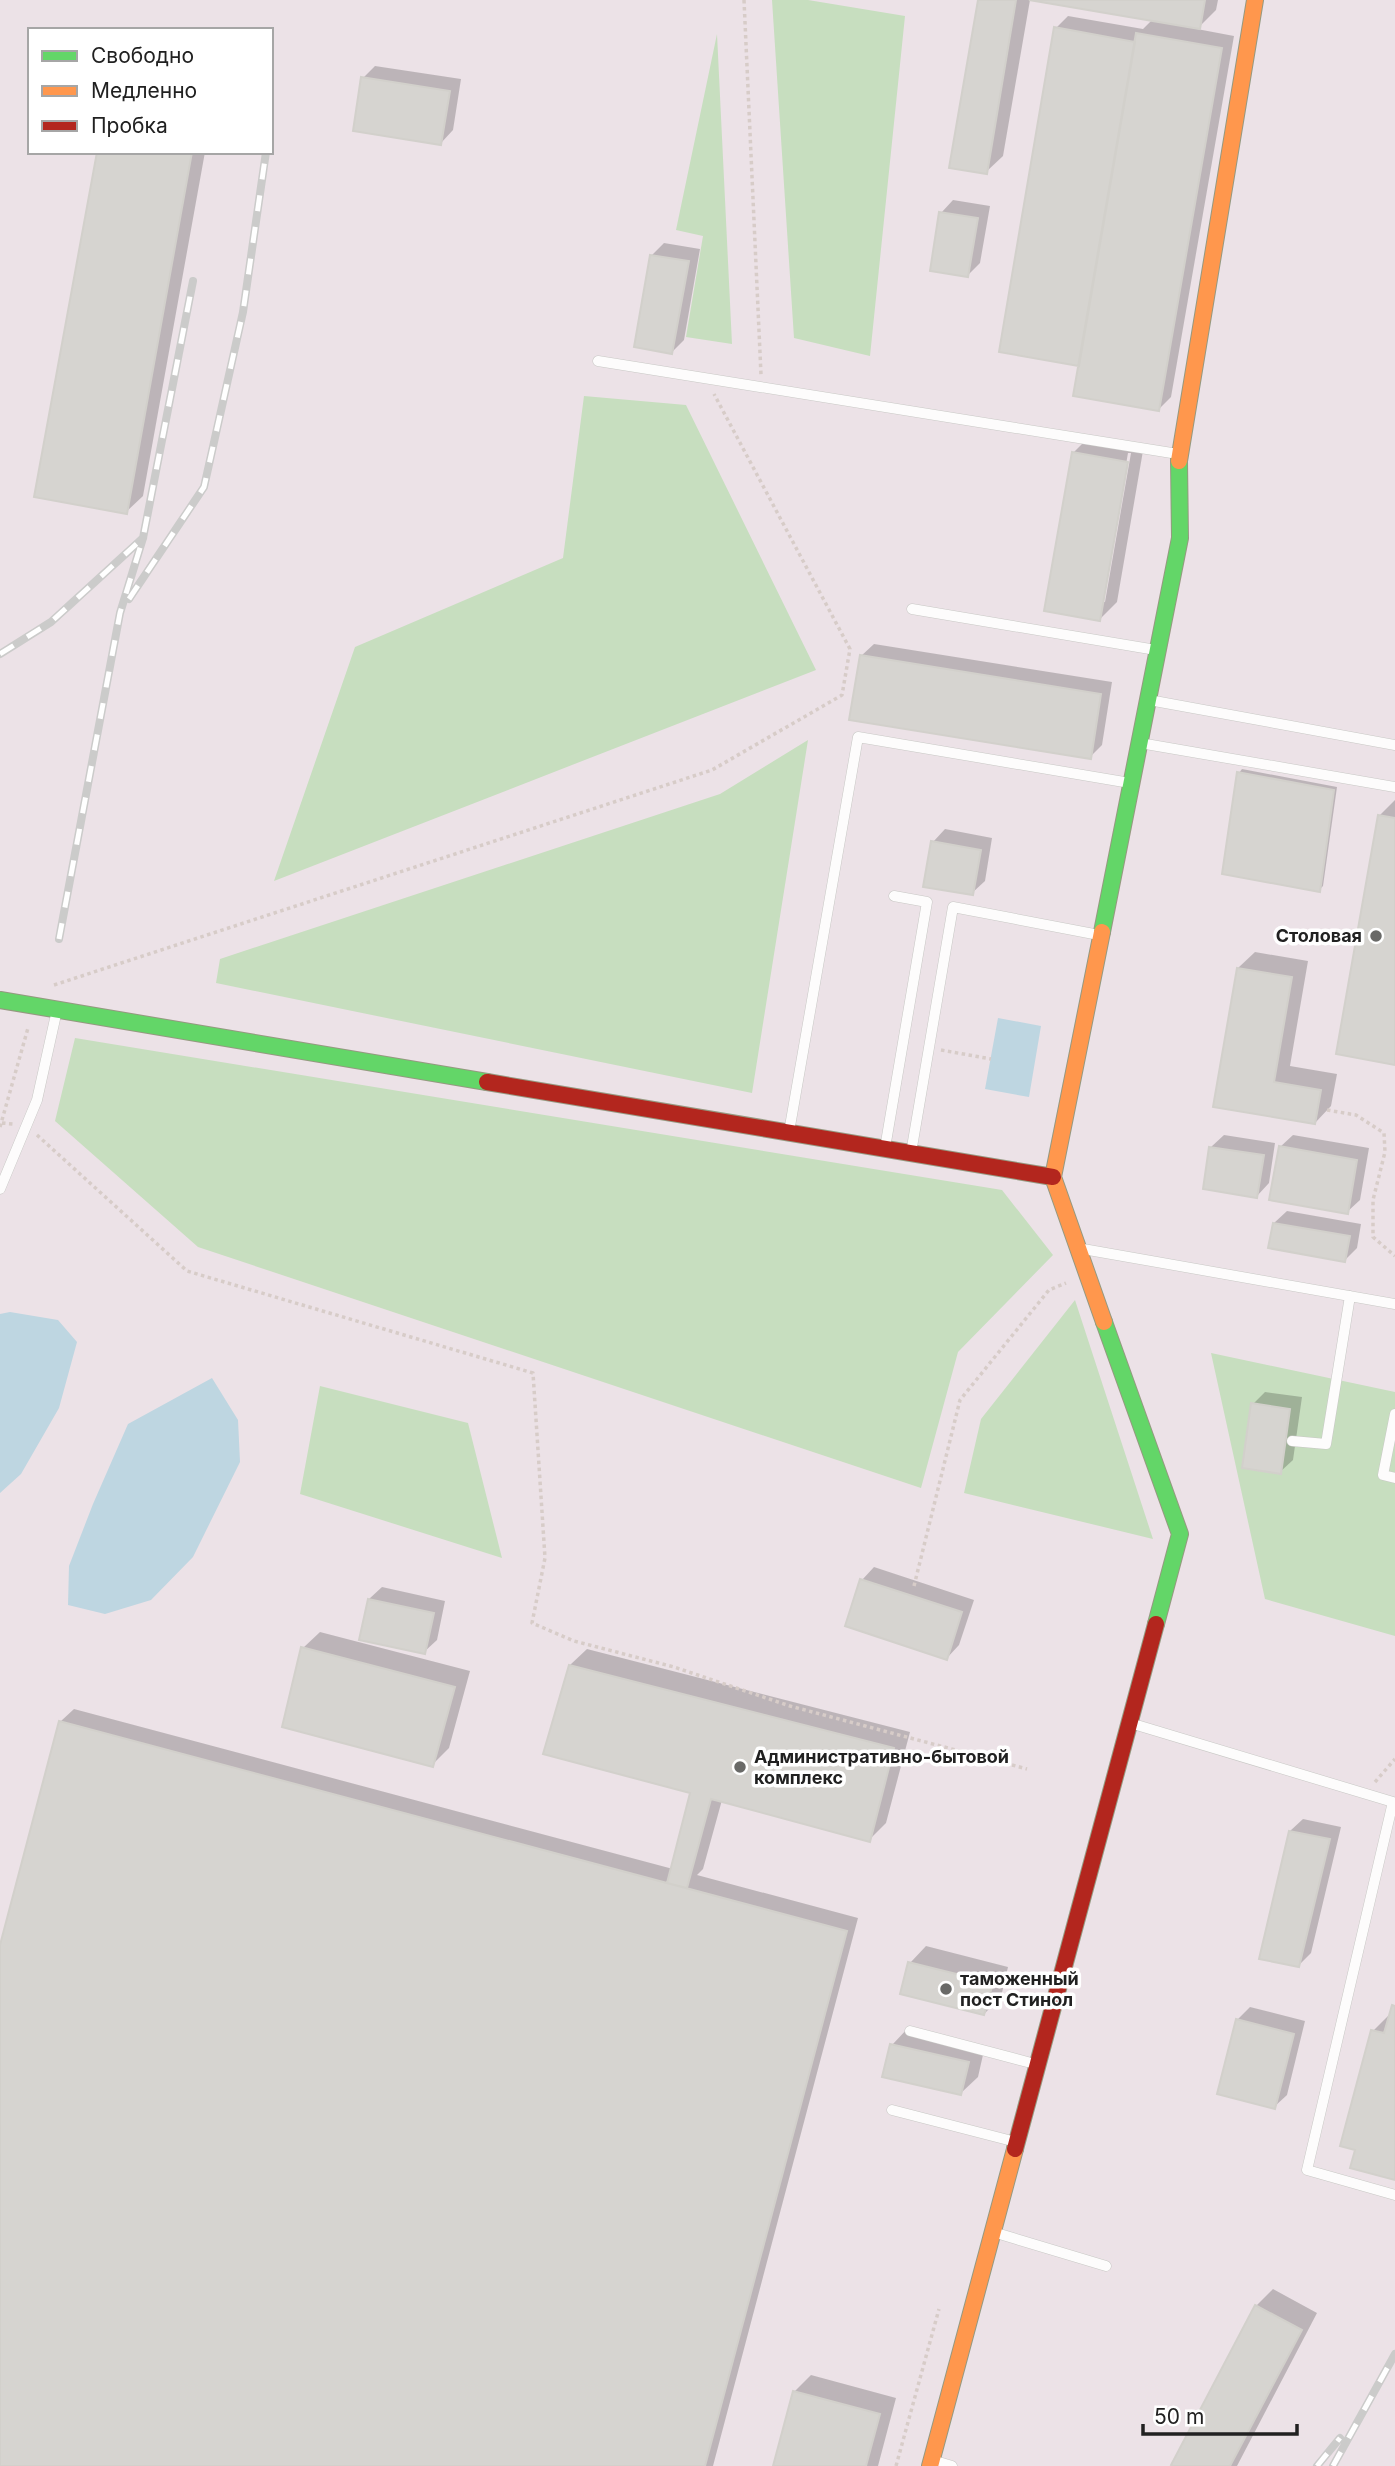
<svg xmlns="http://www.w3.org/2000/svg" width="1395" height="2466" viewBox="0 0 1395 2466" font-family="Inter,sans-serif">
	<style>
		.industrial { fill: #ece2e7; fill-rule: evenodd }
		.forest { fill: #c7debf }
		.water { fill: #bed6e1 }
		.shadow { fill: #0003; fill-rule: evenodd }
		.building { fill: #d6d4d0; stroke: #d2d0cb; stroke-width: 2 }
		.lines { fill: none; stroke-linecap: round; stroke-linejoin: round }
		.lane-casing { stroke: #c8c8c5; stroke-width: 11 }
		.fast-casing { stroke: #959980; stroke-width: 18 }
		.slow-casing { stroke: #959980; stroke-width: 18 }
		.jam-casing { stroke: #959980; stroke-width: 18 }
		.path { stroke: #d7ccc8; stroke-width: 3.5; stroke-dasharray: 3.5 3.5; stroke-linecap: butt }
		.lane { stroke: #fdfcfc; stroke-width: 10 }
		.fast { stroke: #63d668; stroke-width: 16 }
		.slow { stroke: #ff974d; stroke-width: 16 }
		.jam { stroke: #b3261e; stroke-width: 16 }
		.rail-casing { stroke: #cbcbca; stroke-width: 8 }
		.rail { stroke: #fff; stroke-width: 5; stroke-dasharray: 16; stroke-linecap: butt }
		.poi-dot { fill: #696967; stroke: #fff; stroke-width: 2.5 }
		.labels { text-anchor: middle; stroke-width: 7; stroke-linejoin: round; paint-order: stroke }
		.poi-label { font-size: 18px; font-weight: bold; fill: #212121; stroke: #fff; text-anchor: start }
	</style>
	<rect width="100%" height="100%" fill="#efeee9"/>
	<path class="industrial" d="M0,0h1395v2466h-1395zM30,30h241v122h-241z"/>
	<path class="forest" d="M772,0h36l97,16 -35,340 -76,-18z
		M717,34l15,310 -46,-7 17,-101 -27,-6z
		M584,396l102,9 130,265 -542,211 81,-234 208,-89z
		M808,740l-56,353 -536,-110 4,-24 500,-165z
		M75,1038l927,152 51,65 -95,97 -37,136 -723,-241 -143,-126z
		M1075,1300l78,239 -189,-46 17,-74z
		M1211,1353l184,39v244l-130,-37z
		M320,1386l148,37 34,135 -202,-64z"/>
	<path class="water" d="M998,1018l43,8 -12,71 -44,-8z
		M10,1312l48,8 19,22 -18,66 -38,66 -21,19v-179z
		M212,1378l26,42 2,42 -47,95 -42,43 -46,14 -37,-9 1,-39 24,-62 35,-80z"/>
	<path class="shadow" d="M979,0h51l-27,156 -17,16z
		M1040,0h178l-2,10 -19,19 37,7 -63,361 -12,12 -78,-45 -25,-336 12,-12 75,13 10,-10z
		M375,66l86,13 -8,51 -12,13 -78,-65z
		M99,152h106l-62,344 -17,16z
		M953,200l37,6 -10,57 -12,12 -27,-62z
		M664,243l36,6 -16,91 -12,12 -20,-97z
		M1090,436l54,9 -27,157 -17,17 -27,-166zM1128,453h3l-26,149h-3z
		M874,644l238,38 -10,63 -12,12 -229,-101z
		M1242,769l95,18 -14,99 -4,4 -80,-117z
		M1395,800v263l-16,-247z
		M945,829l47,9 -7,43 -13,12 -39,-51z
		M1255,952l53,9 -18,105 47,8 -6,32 -16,17 -100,-18 23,-137z
		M1224,1135l51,8 -6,40 -12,13 -46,-49z
		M1293,1135l76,13 -9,52 -13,12 -67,-65z
		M1287,1211l74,13 -4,24 -12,12 -71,-37z
		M1265,1392l37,5 -9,63 -13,12 -27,-68z
		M874,1567l100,33 -15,45 -12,13 -85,-78z
		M382,1587l63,14 -8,39 -13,12 -55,-53z
		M320,1632l150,39 -21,77 -17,17 -129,-117z
		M587,1649l323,83 -24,91 -17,17 -147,-40 -19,69 -6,6 161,43 -145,548h-713v-514l61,-231 13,-12 599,160 19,-77 -122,-127z
		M1303,1819l38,8 -30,126 -12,12 -9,-134z
		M926,1946l82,21 -7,30 -17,17 -74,-51z
		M1395,2005v174l-38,-30 16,-118 17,-17z
		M1250,2007l55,14 -18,74 -13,12 -37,-87z
		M908,2028l77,18 -7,31 -17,16 -69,-48z
		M1273,2289l44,24 -80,153h-60l79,-160z
		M811,2375l85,23 -18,68h-101l17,-74z"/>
	<path class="building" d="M978,0h38l-29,174 -38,-6z
		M1029,0h176l-5,29z
		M1054,27l81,15 -56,324 -80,-14z
		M1136,33l86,15 -63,363 -86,-15z
		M361,77l89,14 -9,54 -88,-14z
		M97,152h95l-65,362 -93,-17z
		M939,212l39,6 -10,59 -38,-6z
		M650,255l39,6 -17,93 -38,-7z
		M1072,452l56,10 -28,159 -56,-10z
		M860,655l241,39 -10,65 -242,-39z
		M1237,772l97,18 -14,102 -98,-18z
		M1378,815l17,3v247l-59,-11z
		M931,841l50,9 -8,45 -50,-8z
		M1237,968l55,9 -18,105 47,8 -6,34 -102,-17z
		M1279,1146l78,14 -9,54 -79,-14z
		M1209,1147l55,8 -7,43 -54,-9z
		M1273,1223l77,13 -5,26 -77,-14z
		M1251,1403l39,6 -9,65 -39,-6z
		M860,1579l102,33 -15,48 -102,-34z
		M368,1599l66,14 -9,41 -66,-14z
		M301,1647l154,40 -22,80 -151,-40z
		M569,1665l325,83 -24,94 -159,-43 -24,89 -20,-5 23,-90 -147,-39z
		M59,1721l788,210 -142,535h-705v-521z
		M1289,1831l41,8 -31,128 -40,-8z
		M908,1962l85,21 -9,32 -84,-21z
		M1392,2005l3,1v174l-45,-12 5,-18 -15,-4 31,-116 13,3z
		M1236,2019l58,15 -19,75 -58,-15z
		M890,2044l79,18 -8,33 -79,-18z
		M1255,2305l47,25 -72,136h-57l-2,-1z
		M793,2391l87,23 -14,52h-93z"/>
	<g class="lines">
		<defs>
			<path id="lane" d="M598,361l580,93
				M912,609l244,41
				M1149,700l246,45
				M1140,743l255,44
				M789,1132l69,-395 272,46
				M885,1148l42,-246 -33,-6
				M911,1153l42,-246 146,28
				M0,1189l37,-89 20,-90
				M1083,1249l312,55
				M1395,1414l-12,61 12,3
				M1292,1441l34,3 24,-148
				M1130,1723l263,79 -86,368 88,25
				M910,2031l125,33
				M892,2110l124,32
				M993,2232l113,34
				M932,2460l20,6"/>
			<path id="fast" d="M1102,932l78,-394 -1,-77
				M0,1000l487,82
				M1104,1322l76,212 -24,90"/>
			<path id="slow" d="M1179,461l76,-461
				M1102,932l-49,245 51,145
				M930,2466l85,-317"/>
			<path id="jam" d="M487,1082l566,95
				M1015,2149l141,-525"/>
		</defs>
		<use href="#lane" class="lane-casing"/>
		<use href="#fast" class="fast-casing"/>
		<use href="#slow" class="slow-casing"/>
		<use href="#jam" class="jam-casing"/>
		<path class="path" d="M744,0l17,375
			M54,985l658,-215 130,-75 8,-46 -136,-255
			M941,1050l50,9
			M1327,1110l29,5 28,18 1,19 -12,48v37l22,19
			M2,1123l11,1
			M0,1127l28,-99
			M37,1135l150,136 346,102 12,185 -13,65 42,18 100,26 116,39 237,63
			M914,1586l46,-186 89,-110 17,-7
			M1375,1782l20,-23
			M896,2466l43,-157"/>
		<use href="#lane" class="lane"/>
		<use href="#fast" class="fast"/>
		<use href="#slow" class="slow"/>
		<use href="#jam" class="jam"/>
		<defs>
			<path id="rail" d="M129,599l75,-112 39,-175 23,-160
				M0,654l51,-32 92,-84
				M59,939l61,-326 23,-75 50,-257
				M1317,2466l23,-28
				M1333,2466l62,-112"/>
		</defs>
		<use href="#rail" class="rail-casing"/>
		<use href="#rail" class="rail"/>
	</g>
	<g class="poi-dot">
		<circle cx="1376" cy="936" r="7"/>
		<circle cx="740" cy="1767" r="7"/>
		<circle cx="946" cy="1989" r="7"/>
	</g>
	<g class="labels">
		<g class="poi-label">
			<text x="1362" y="942" text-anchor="end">Столовая</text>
			<text x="754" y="1763">Административно-бытовой<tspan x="754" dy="21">комплекс</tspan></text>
			<text x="960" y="1985">таможенный<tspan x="960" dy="21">пост Стинол</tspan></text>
		</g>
	</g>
	<rect x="28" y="28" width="245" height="126" fill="#ffffff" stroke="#a6a6a6" stroke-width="2"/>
	<rect x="42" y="51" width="35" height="10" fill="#63d668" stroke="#a6a6a6" stroke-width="2"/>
	<text x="91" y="63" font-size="21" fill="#212121">Свободно</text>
	<rect x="42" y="86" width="35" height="10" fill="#ff974d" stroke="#a6a6a6" stroke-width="2"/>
	<text x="91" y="98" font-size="21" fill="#212121">Медленно</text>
	<rect x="42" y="121" width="35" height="10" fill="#b3261e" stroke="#a6a6a6" stroke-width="2"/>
	<text x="91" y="133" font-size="21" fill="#212121">Пробка</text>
	<path d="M1143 2424v10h154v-10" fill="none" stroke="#212121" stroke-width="3.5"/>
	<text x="1154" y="2424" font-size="21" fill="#212121" stroke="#ffffff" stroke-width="5" paint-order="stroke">50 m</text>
</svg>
